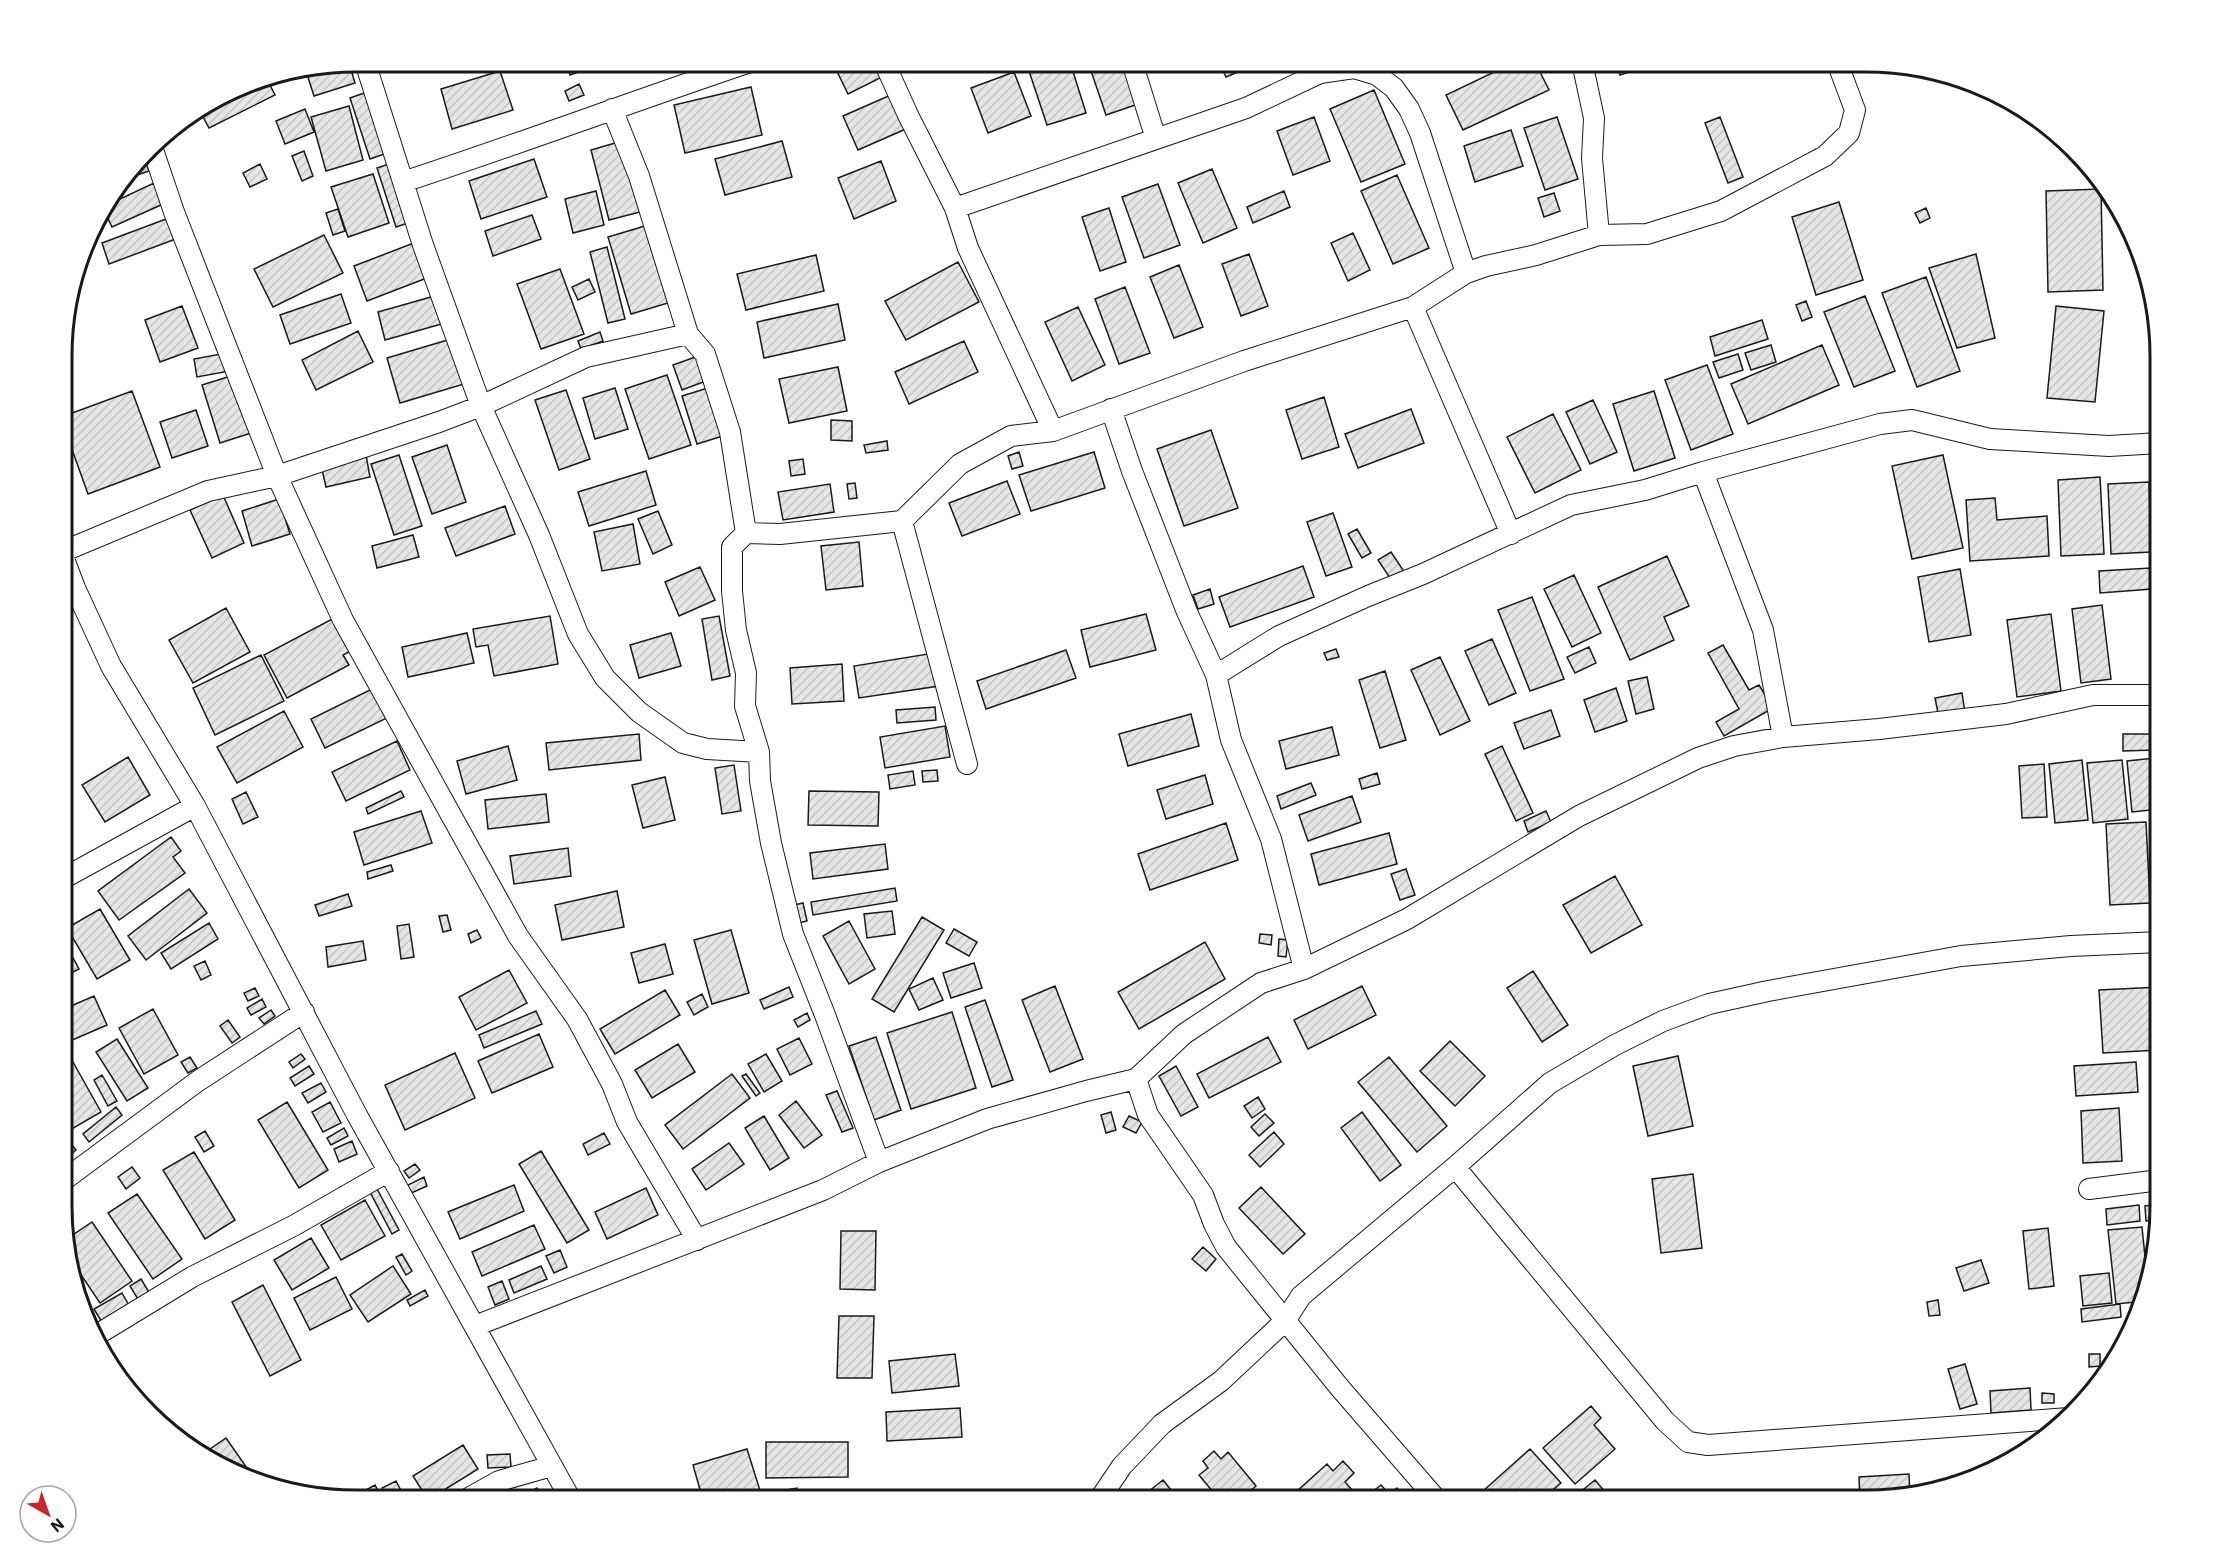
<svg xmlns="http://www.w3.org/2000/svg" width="2222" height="1562" viewBox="0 0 2222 1562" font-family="'IBM Plex Sans',sans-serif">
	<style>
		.building { fill: url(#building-hatch); stroke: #1a1a1a; stroke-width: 1.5 }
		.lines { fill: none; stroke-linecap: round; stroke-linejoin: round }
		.minor-casing { stroke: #1a1a1a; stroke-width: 22 }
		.minor { stroke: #fff; stroke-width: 20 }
		.rim { fill: none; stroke: #1a1a1a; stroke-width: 3 }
	</style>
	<defs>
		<pattern id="building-hatch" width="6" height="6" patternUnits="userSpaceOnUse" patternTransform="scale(1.5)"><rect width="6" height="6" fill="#e6e6e6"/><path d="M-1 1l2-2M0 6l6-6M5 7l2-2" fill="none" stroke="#c5c5c5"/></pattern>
	</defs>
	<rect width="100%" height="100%" fill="#fff"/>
	<path class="building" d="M565,62h40l-35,13z
		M835,62h44l7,13 -38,19 -15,-31z
		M1037,62h33l16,51 -39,12 -20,-60z
		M1088,62h39l14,41 -35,12z
		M1219,62h35l1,3 -29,12z
		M1515,62h20l14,28 -86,40 -17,-35z
		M1616,62h41v1l-37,12z
		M349,63l6,20 -41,13 -8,-25z
		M500,71l13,39 -61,19 -11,-40z
		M1014,72l17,44 -43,17 -17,-45z
		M267,79l8,16 -66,33 -9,-17 43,-27z
		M579,84l5,11 -15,6 -4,-10z
		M751,87l11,48 -77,18 -11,-48z
		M1374,90l31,74 -44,18 -31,-73z
		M370,91l20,61 -20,7 -20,-61z
		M893,94l15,34 -50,22 -15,-34z
		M349,106l14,54 -37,11 -15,-54z
		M305,109l9,23 -29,12 -9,-23z
		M1314,117l16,44 -37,14 -16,-44z
		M1557,117l21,62 -33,11 -21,-62z
		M1720,117l23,60 -15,6 -23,-60z
		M1511,130l12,36 -48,16 -11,-36z
		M622,141l18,71 -31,8 -18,-70z
		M782,141l10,36 -67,18 -10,-36z
		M304,151l9,25 -11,5 -10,-25z
		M144,157l5,14 -21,7z
		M534,159l13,38 -66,22 -12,-38z
		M881,161l15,40 -42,18 -16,-41z
		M395,162l19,59 -18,6 -19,-59z
		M260,164l7,15 -17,8 -7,-14z
		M1212,169l25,59 -34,15 -25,-60z
		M373,174l16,49 -41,14 -17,-50z
		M1397,175l32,73 -36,16 -32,-73z
		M154,183l9,21 -51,23 -8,-17 3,-5z
		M1158,184l22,61 -36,13 -22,-61z
		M2101,189l2,101 -55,2 -2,-101z
		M596,191l8,34 -31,8 -8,-34z
		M1284,191l6,16 -37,16 -6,-16z
		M1554,193l6,18 -16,6 -6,-19z
		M1839,202l24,78 -47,15 -24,-78z
		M1109,208l17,54 -26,9 -18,-54z
		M1926,208l4,10 -10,5 -5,-10z
		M338,209l7,22 -12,4 -7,-22z
		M532,215l9,24 -48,17 -8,-25z
		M174,216l7,21 -72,27 -7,-21z
		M645,226l23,77 -37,11 -23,-77z
		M1353,233l17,37 -22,11 -17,-38z
		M324,235l19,38 -70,34 -19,-38z
		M419,241l13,35 -65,25 -13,-35z
		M607,247l18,72 -17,4 -18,-71z
		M1249,254l19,52 -27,10 -19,-52z
		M1976,254l19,84 -38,10 -28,-80z
		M816,255l8,36 -78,19 -9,-36z
		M958,262l21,40 -73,38 -21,-39z
		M1179,265l24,62 -29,11 -24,-61z
		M560,269l24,65 -43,15 -24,-65z
		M1926,277l34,94 -43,16 -35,-94z
		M589,279l6,13 -17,8 -6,-13z
		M1125,287l25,66 -31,11 -24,-65z
		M341,294l10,29 -61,21 -10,-29z
		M438,295l7,28 -60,17 -7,-28z
		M1865,296l30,75 -41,16 -30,-75z
		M1806,301l6,16 -10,4 -6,-16z
		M838,304l7,36 -81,18 -7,-36z
		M182,306l16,42 -38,14 -15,-42z
		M2056,306l48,5 -9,91 -48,-4z
		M1078,307l27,58 -33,16 -27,-59z
		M1762,320l6,19 -53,17 -5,-19z
		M358,331l15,31 -57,28 -14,-30z
		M600,332l3,9 -22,8 -3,-8z
		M451,339l13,45 -64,19 -13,-45z
		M964,341l14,31 -69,32 -14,-32z
		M1771,345l5,17 -25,8 -6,-17z
		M1822,345l17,40 -91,39 -17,-40z
		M226,353l4,18 -33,6 -3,-18z
		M1738,354l5,16 -24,8 -6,-16z
		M701,355l10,24 -29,11 -9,-25z
		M1707,365l26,69 -42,16 -26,-70z
		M838,367l9,44 -58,12 -10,-44z
		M234,375l17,58 -31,10 -18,-58z
		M667,375l24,70 -42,14 -24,-70z
		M711,387l15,48 -29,9 -15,-48z
		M615,388l13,41 -33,10 -12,-41z
		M566,390l24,69 -31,11 -24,-70z
		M132,391l28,76 -72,27 -24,-67v-11z
		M1654,391l21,67 -41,13 -21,-67z
		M1324,397l15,50 -37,12 -16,-49z
		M1593,400l24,52 -27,12 -24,-52z
		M1411,409l13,34 -66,25 -13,-34z
		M196,410l12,36 -36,12 -12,-36z
		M1553,414l28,56 -46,23 -28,-56z
		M831,420l21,1v20l-21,-1z
		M1211,430l27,78 -54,18 -27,-77z
		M887,441l1,9 -22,3 -2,-8z
		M447,445l19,57 -34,12 -20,-57z
		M1019,452l4,14 -11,3 -4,-13z
		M1094,452l11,36 -74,23 -12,-36z
		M366,455l4,22 -44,10 -5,-22z
		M399,455l23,71 -28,9 -23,-71z
		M1943,455l20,93 -51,11 -20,-93z
		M803,459l2,15 -14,2 -2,-15z
		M646,471l10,34 -67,21 -11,-34z
		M2100,477l4,77 -43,2 -3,-76z
		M1007,481l13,33 -58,22 -13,-33z
		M2149,482l2,70 -40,2 -3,-70z
		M855,483l2,15 -8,1 -2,-15z
		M830,484l4,28 -51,8 -5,-28z
		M223,495l21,48 -32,15 -22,-48z
		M1995,498l2,22 50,-4 2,40 -79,5 -4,-61z
		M279,499l11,35 -38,12 -10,-35z
		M505,506l10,28 -59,22 -11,-28z
		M658,511l14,34 -19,9 -15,-35z
		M1333,513l19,54 -26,9 -19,-54z
		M633,524l7,40 -38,7 -8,-39z
		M1357,529l14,24 -9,5 -14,-24z
		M413,535l6,22 -42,11 -5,-22z
		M859,542l4,44 -37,4 -5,-44z
		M1391,552l14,21 -13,8 -14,-21z
		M1667,556l22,50 -25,11 10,23 -44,20 -32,-73z
		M1303,566l11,31 -84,30 -11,-30z
		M700,567l15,33 -36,16 -14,-34z
		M2151,568l1,21 -52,4 -1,-22z
		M1960,569l11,66 -42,7 -11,-65z
		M1574,575l27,58 -29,14 -28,-58z
		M1210,589l4,15 -16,5 -5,-14z
		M1532,597l32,82 -34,12 -32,-81z
		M2102,605l9,74 -30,4 -9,-74z
		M226,608l24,44 -57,31 -24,-43z
		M1146,614l10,36 -66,17 -9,-37z
		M2051,614l10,77 -44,6 -10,-77z
		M550,616l8,48 -64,12 -6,-31 -12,2 -3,-18z
		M719,616l11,60 -18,4 -10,-61z
		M336,617l17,33 -10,5 6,10 -62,33 -23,-43z
		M467,633l7,30 -66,14 -6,-30z
		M671,633l10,33 -42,12 -9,-33z
		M1492,639l24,54 -27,12 -24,-54z
		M1723,645l26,45 10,-5 14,23 -49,28 -8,-14 23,-13 -31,-56z
		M1589,647l7,16 -21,10 -8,-16z
		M1336,649l3,8 -12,3 -3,-7z
		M1066,650l10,28 -90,31 -9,-28z
		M934,653l5,33 -80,12 -5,-32z
		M261,655l23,46 -69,34 -22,-47z
		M1440,657l30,64 -30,14 -29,-65z
		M842,664l2,37 -52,3 -2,-36z
		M1385,671l21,69 -26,8 -21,-68z
		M1647,677l7,32 -18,5 -8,-33z
		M376,687l15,29 -66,32 -14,-29z
		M1616,688l11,33 -32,11 -11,-32z
		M1962,693l3,20 -26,5 -4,-20z
		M935,707l1,13 -39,3 -1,-13z
		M1551,710l9,26 -36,13 -10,-26z
		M284,711l19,36 -66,36 -20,-36z
		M1191,714l8,32 -71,20 -9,-32z
		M945,726l5,31 -65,11 -5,-31z
		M1332,727l7,28 -53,14 -7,-28z
		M639,734l2,26 -92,10 -3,-27z
		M2123,734h32v16l-32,1z
		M397,741l13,29 -64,31 -14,-29z
		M508,746l9,34 -51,14 -9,-33z
		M1502,746l31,67 -17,8 -31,-67z
		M128,757l22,38 -45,27 -23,-37z
		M2155,758l5,51 -28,3 -5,-51z
		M2082,760l6,60 -33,3 -6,-59z
		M2122,760l6,59 -35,4 -6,-60z
		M2044,764l3,53 -25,1 -3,-52z
		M734,765l7,46 -19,3 -7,-46z
		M937,770l1,11 -15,1 -1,-11z
		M913,771l2,14 -25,4 -2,-14z
		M1377,773l3,11 -18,5 -3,-10z
		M1205,775l8,29 -47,15 -9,-29z
		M665,777l10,43 -32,8 -11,-43z
		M1311,783l5,12 -35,14 -4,-13z
		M401,791l3,6 -36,17 -2,-6z
		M809,791l70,1 -1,34 -70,-1z
		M246,792l12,25 -15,7 -11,-25z
		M546,794l3,28 -61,7 -3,-29z
		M1352,796l9,26 -53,19 -9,-26z
		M421,811l11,32 -68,22 -10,-33z
		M1546,811l5,11 -23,10 -4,-11z
		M2146,822l4,81 -40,2 -4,-81z
		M1226,823l12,37 -88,30 -12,-36z
		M1389,833l8,31 -78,21 -8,-31z
		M171,837l10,14 -8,6 12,16 -66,47 -21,-29z
		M885,844l3,25 -75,10 -3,-26z
		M568,848l3,28 -57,8 -4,-28z
		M391,865l2,6 -25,8 -1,-7z
		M1406,869l9,26 -15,5 -9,-26z
		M1615,876l27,49 -51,28 -28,-48z
		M895,888l2,13 -84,14 -2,-13z
		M189,889l18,24 -61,47 -18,-24z
		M617,891l7,36 -62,13 -7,-35z
		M348,894l4,12 -33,10 -4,-11z
		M803,903l4,18 -13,3 -4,-18z
		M100,909l30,51 -33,19 -30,-51z
		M892,911l3,23 -28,4 -3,-24z
		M447,915l4,15 -8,2 -4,-16z
		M922,917l22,13 -50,82 -22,-13z
		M849,921l26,48 -26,15 -26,-48z
		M209,923l9,16 -47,30 -10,-16z
		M409,924l5,33 -13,2 -4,-33z
		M954,929l23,13 -8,14 -23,-13z
		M477,930l4,8 -10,5 -3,-9z
		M731,930l18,63 -37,11 -18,-64z
		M1260,934l12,1 -1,10 -12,-2z
		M1279,939l9,1 -2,17 -8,-1z
		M64,941l15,28 -15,8z
		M363,941l3,19 -38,7 -2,-20z
		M1205,942l20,37 -86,50 -21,-37z
		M665,944l8,30 -34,9 -8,-30z
		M205,961l6,14 -10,5 -7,-14z
		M974,963l8,25 -31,10 -8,-25z
		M509,970l18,33 -51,27 -17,-33z
		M1533,971l35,54 -26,17 -35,-54z
		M933,978l10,22 -24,10 -10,-21z
		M1055,986l28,73 -33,13 -28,-72z
		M1362,986l14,29 -68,34 -14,-29z
		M789,987l4,10 -29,12 -4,-9z
		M2160,987v63l-57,3 -4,-63z
		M255,988l4,8 -11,5 -4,-8z
		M665,990l15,25 -65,39 -15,-25z
		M702,994l6,13 -14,8 -7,-13z
		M94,996l13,29 -37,16 -6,-13v-19z
		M262,999l4,8 -15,8 -4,-7z
		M985,1000l28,80 -21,7 -27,-80z
		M153,1009l25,46 -34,19 -25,-46z
		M271,1010l4,6 -11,8 -5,-6z
		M536,1011l6,13 -58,24 -5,-13z
		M952,1012l24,76 -65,21 -24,-76z
		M807,1013l3,7 -12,7 -4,-7z
		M228,1020l12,17 -8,6 -12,-17z
		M539,1034l14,33 -61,26 -14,-32z
		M876,1037l25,73 -27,10 -25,-74z
		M1268,1037l13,25 -72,36 -12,-24z
		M799,1038l13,26 -22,11 -13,-26z
		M117,1039l31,49 -21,13 -31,-49z
		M1450,1041l35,35 -30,30 -35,-35z
		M678,1044l17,28 -43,26 -17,-28z
		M455,1053l20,45 -70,32 -20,-45z
		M301,1054l4,5 -12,9 -4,-6z
		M766,1054l16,27 -18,11 -16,-28z
		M1678,1056l15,70 -45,10 -15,-70z
		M190,1057l7,11 -9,5 -7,-11z
		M1389,1057l58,69 -30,26 -59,-70z
		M73,1062l28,50 -31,18 -6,-10v-53z
		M2136,1062l2,30 -62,4 -2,-30z
		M309,1066l5,8 -19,12 -5,-8z
		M1176,1066l22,41 -17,9 -22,-40z
		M2160,1066v81h-4l-6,-80z
		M732,1074l18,24 -67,51 -18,-24z
		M746,1074l14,19 -4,3 -14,-20z
		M102,1075l15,26 -9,5 -14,-26z
		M321,1083l5,9 -18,11 -6,-10z
		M837,1091l16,37 -11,4 -16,-37z
		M1258,1097l7,12 -13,9 -8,-12z
		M796,1101l26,34 -18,13 -25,-33z
		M287,1102l41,68 -29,18 -41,-68z
		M330,1102l11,21 -18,9 -11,-20z
		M116,1107l6,8 -33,27 -6,-8z
		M2119,1108l3,53 -39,2 -2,-52z
		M1111,1112l5,18 -10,3 -5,-18z
		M1362,1112l39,53 -21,16 -39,-53z
		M1265,1114l9,9 -15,13 -8,-9z
		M764,1116l25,42 -19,12 -25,-42z
		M1129,1116l13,6 -6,11 -13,-6z
		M344,1128l4,8 -17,9 -4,-7z
		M205,1131l9,15 -10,6 -9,-15z
		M1274,1132l10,12 -24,23 -11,-12z
		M604,1133l6,11 -22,11 -5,-11z
		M67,1139l9,11 -12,11v-20z
		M352,1141l5,13 -18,8 -5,-13z
		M729,1143l15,21 -38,26 -14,-21z
		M541,1151l48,79 -22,13 -48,-79z
		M194,1152l41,68 -30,19 -42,-69z
		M415,1164l5,6 -11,8 -5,-7z
		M132,1167l8,11 -14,11 -8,-12z
		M1693,1174l9,74 -41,5 -9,-74z
		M424,1177l3,9 -18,8 -3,-8z
		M514,1185l10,26 -64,28 -12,-27z
		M376,1187l23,43 -7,4 -23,-44z
		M1261,1187l44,47 -22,20 -44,-46z
		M646,1188l12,27 -51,24 -12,-27z
		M137,1194l45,65 -29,20 -45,-66z
		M365,1200l20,36 -44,24 -20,-35z
		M2159,1204l1,16 -14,1 -1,-15z
		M2139,1205l1,16 -33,4 -1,-16z
		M92,1222l40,59 -32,22 -33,-49 -3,-10v-3z
		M534,1225l11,24 -63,27 -10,-24z
		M2142,1227l6,59 -3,15 -29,3 -8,-74z
		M2048,1228l6,58 -25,3 -6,-58z
		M841,1231h35l-1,59 -35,-1z
		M311,1238l18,30 -37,22 -18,-30z
		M1203,1247l13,12 -10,12 -14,-12z
		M560,1250l7,17 -13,6 -8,-17z
		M402,1254l10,17 -6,4 -10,-18z
		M1981,1260l8,23 -25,8 -8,-23z
		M393,1266l18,28 -43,28 -18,-27z
		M541,1266l6,13 -33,14 -5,-13z
		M2109,1273l3,30 -29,3 -3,-30z
		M336,1277l16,32 -42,21 -16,-32z
		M141,1279l9,15 -11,7 -9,-15z
		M502,1281l7,18 -14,6 -7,-18z
		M263,1285l38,75 -31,16 -38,-74z
		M425,1290l3,6 -18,10 -3,-6z
		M122,1293l9,16 -28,15 -9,-15z
		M1938,1300l2,15 -11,1 -2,-14z
		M2120,1304l1,13 -39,5 -1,-13z
		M839,1316h35l-2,62h-35z
		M955,1354l4,32 -67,7 -3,-32z
		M2089,1354h11v12l-11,1z
		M1965,1364l12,40 -17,5 -12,-40z
		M2030,1388l1,22 -40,3 -1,-22z
		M2042,1393l12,1v9h-12z
		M1591,1406l10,12 -7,7 21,24 -40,35 -32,-36z
		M960,1408l2,29 -75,4 -1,-29z
		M157,1409l26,34 -6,-3 -24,-28z
		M226,1438l23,33 -6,4 -40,-21z
		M766,1442h82v35l-82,1z
		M463,1445l15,24 -50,31 -15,-24z
		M747,1449l16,51h-60l-10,-35z
		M1530,1449l31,34 -20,17h-68z
		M1214,1451l7,8 7,-7 28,34 -17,14h-21l-2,-2 -4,2 -4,-4 5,-4 -14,-17 9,-7 -5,-7z
		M510,1454l1,13 -23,1 -1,-13z
		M1343,1461l11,12 -9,9 8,9 -10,9h-56l40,-36 6,7z
		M1909,1474l1,21 -50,5 -1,-23z
		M1163,1480l16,20h-41z
		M1595,1480l17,20h-37l-2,-2z
		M396,1481l10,19h-17l-7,-12z
		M375,1485l8,15h-35z
		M1381,1485l8,9 8,-6 9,12h-44z
		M537,1488l8,12h-10l-5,-8z
		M797,1488l2,12h-25l-1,-8z"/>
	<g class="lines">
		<defs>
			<path id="minor" d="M365,62l58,183 58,161 58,129 39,99 27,44 34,34 44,31 24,6 52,3
				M884,62l24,53 47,93 13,40 85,183
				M1132,62l24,77
				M1582,62l12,56 -2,40 7,77
				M612,109l27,67 49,158 17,20 25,78 16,101 -14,14v44l4,39 10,43 -1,33 14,46 1,29 11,62 22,91 32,81 54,147
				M152,147l22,65 103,264 66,144 175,316 59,83 35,65 15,38 70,118
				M403,182c116,-38 231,-81 347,-120
				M955,208l291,-100 74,-35 34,-5 23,7 17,13 15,21 11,24 46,140
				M1413,307l98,227
				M1111,409l21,62 55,141 29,63 15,65 40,99 33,130
				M1703,472l60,158 20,107
				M902,521l65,243
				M746,533l34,1 122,-13 58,-57 51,-28 42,-5 191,-70 169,-54 53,-34 20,-7 50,-11 63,-20 48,-1 74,-23 104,-55 24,-23 6,-23 -18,-48
				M64,551l144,-60 69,-15 162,-54 42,-16 105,-49 102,-23
				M64,559l11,29 36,78 84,140 162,309 214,385
				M1216,675l63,-39 89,-40 55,-22 148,-69 74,-15 58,-18 177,-48 32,-4 78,19 119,7 51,-3
				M64,878l131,-72
				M1136,1079l12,36 55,80 11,29 12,23 114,141 97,112
				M1455,1167l210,254 23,21 20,3 361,-27
				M64,1180l134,-99 106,-69
				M2089,1189l71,-9
				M475,1326l348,-136 56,-28 108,-43 99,-28 50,-12 48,-45 77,-51 43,-14 103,-50 172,-103 119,-58 36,-12 49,-9 96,-8 127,-15 87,-19h67
				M95,1336l97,-59 103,-52 94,-54
				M465,1500l34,-19 53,-15
				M1099,1500l23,-34 40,-42 59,-43 64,-60 16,-25 154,-129 95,-84 65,-38 48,-24 46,-17 59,-13 193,-35 110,-10 89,-4"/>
		</defs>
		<use href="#minor" class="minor-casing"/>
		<use href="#minor" class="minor"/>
	</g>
	<path d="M0 0H2222V1562H0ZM356 72H1866A284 284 0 0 1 2150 356V1206A284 284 0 0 1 1866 1490H356A284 284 0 0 1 72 1206V356A284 284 0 0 1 356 72Z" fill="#fff" fill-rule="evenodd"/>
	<path class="rim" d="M356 72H1866A284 284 0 0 1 2150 356V1206A284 284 0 0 1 1866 1490H356A284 284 0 0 1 72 1206V356A284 284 0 0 1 356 72Z"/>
	<g transform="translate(48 1514) rotate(140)"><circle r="28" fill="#ffffff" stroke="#a3a3a3" stroke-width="1.5"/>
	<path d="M0-4.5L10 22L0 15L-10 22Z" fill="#c62828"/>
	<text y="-9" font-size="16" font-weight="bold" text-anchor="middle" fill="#1a1a1a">N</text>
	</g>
</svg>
